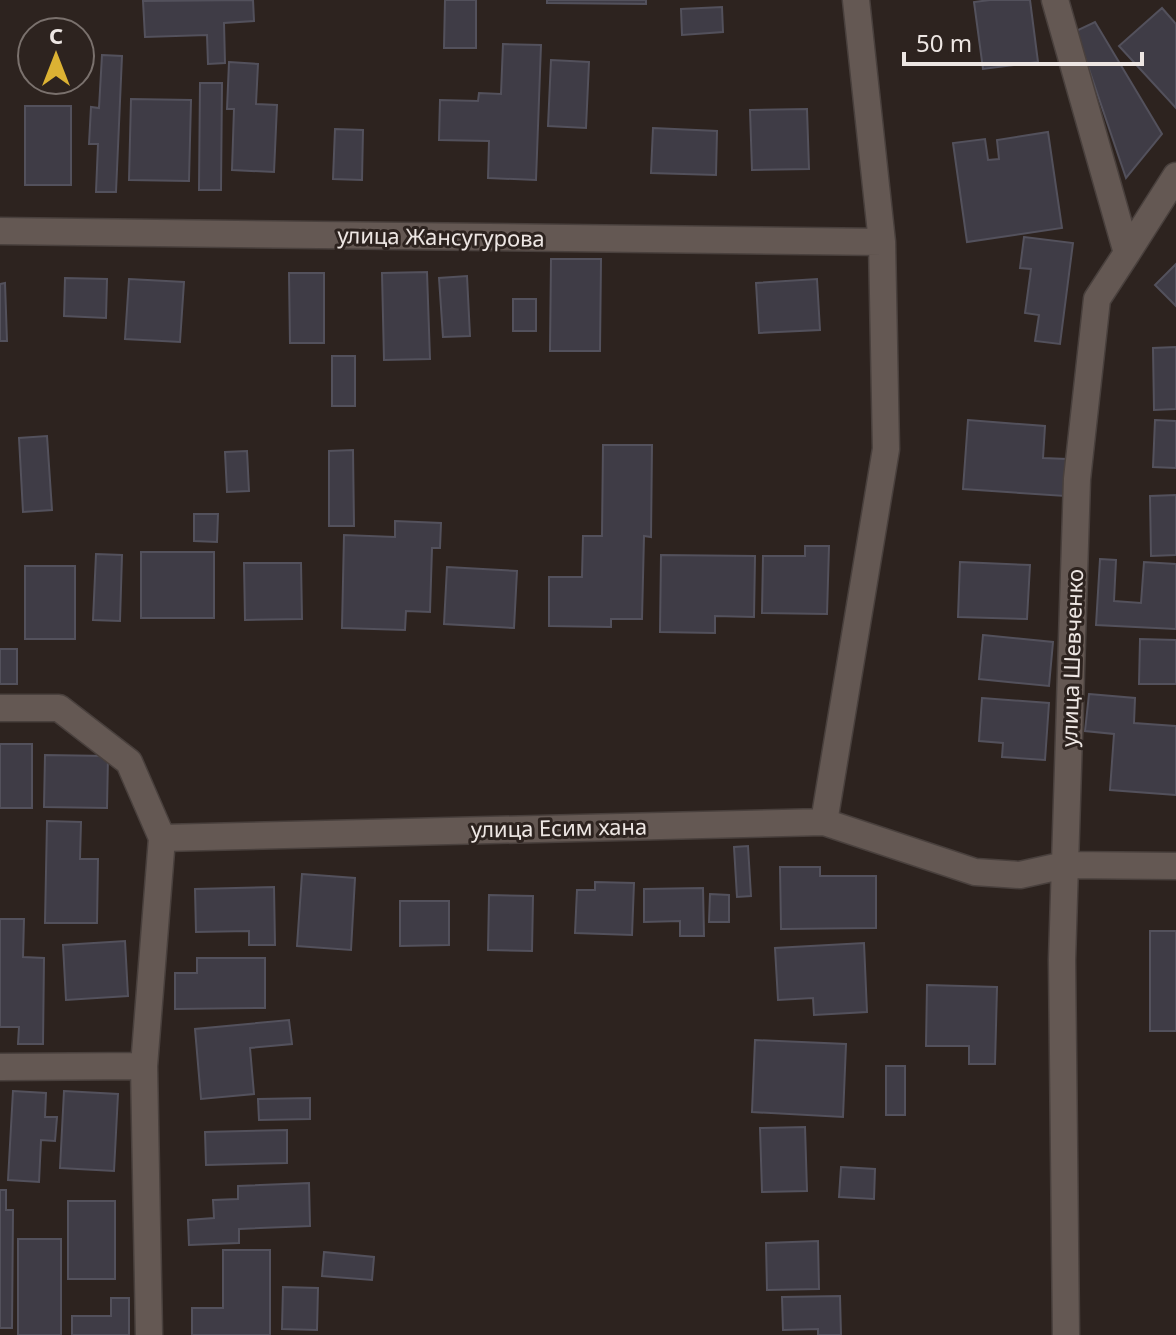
<svg xmlns="http://www.w3.org/2000/svg" width="1176" height="1335" viewBox="0 0 1176 1335" font-family="'Noto Sans',sans-serif">
	<style>
		.building { fill: #3f3c46; stroke: #53515c; stroke-width: 2 }
		.lines { fill: none; stroke-linecap: round; stroke-linejoin: round }
		.minor-casing { stroke: #49403d; stroke-width: 29 }
		.minor { stroke: #645853; stroke-width: 26 }
		.labels { text-anchor: middle; stroke-width: 6; stroke-linejoin: round; paint-order: stroke }
		.street-label { font-size: 22px; fill: #ede6e3; stroke: #2d231f }
	</style>
	<rect width="100%" height="100%" fill="#2d231f"/>
	<path class="building" d="M253,0l1,21 -30,2 1,40 -17,1 -1,-29 -62,2 -2,-36z
		M445,0h31v48h-32z
		M547,0h99v4l-99,-1z
		M990,0h40l8,62 -55,7 -9,-67z
		M722,7l1,25 -41,3 -1,-26z
		M1162,8l14,16v84l-57,-62z
		M1095,22l67,112 -36,44 -50,-147z
		M503,44l38,1 -5,135 -48,-2 1,-37 -50,-1 1,-40 38,1 1,-8 22,1z
		M102,55l20,1 -6,136h-20l2,-48h-9l2,-37 8,1z
		M551,60l38,2 -3,66 -38,-2z
		M229,62l29,2 -2,40 21,1 -3,67 -42,-2 2,-61h-7z
		M200,83h22l-1,107h-22z
		M131,99l60,1 -2,81 -60,-1z
		M25,106h46v79h-46z
		M807,109l2,60 -57,1 -2,-60z
		M653,128l64,3 -1,44 -65,-2z
		M335,129l28,1 -1,50 -29,-1z
		M1048,132l14,96 -95,14 -14,-99 32,-4 3,21 11,-1 -2,-19z
		M1024,237l49,6 -13,101 -25,-3 4,-26 -14,-2 6,-44 -11,-1z
		M551,259h50l-1,92h-50z
		M1176,264v42l-21,-21z
		M427,272l3,87 -46,1 -2,-87z
		M289,273h35v70h-34z
		M467,276l3,60 -27,1 -4,-59z
		M65,278l42,1 -1,39 -42,-2z
		M129,279l55,3 -4,60 -55,-3z
		M817,279l3,51 -61,3 -3,-50z
		M5,283l2,58h-7v-57z
		M513,299h23v32h-23z
		M1176,347v62l-22,1 -1,-62z
		M332,356h23v50h-23z
		M968,420l77,6 -2,32 24,1 -2,37 -102,-7z
		M1155,420l21,1v47l-23,-1z
		M47,436l5,74 -29,2 -4,-74z
		M603,445h49l-1,92 -7,-1 -2,83h-31v8l-62,-1v-49h33l1,-41h19z
		M353,450l1,76h-25v-75z
		M247,451l2,40 -22,1 -2,-40z
		M1176,495v60l-25,1 -1,-60z
		M194,514h24l-1,28 -23,-1z
		M395,521l46,2 -1,25h-8l-2,64 -24,-1 -1,19 -63,-2 2,-93 51,2z
		M805,546h24l-2,68 -65,-1 1,-57h42z
		M141,552h73v66h-73z
		M96,554l26,1 -2,66 -27,-1z
		M661,555l94,1 -1,61 -39,-1v17l-55,-1z
		M1100,559l16,1 -2,41 27,2 3,-41 32,2v65l-80,-4z
		M960,562l70,3 -3,54 -69,-2z
		M244,563h57l1,56 -57,1z
		M25,566h50v73h-50z
		M447,567l70,4 -3,57 -70,-4z
		M983,635l70,7 -4,44 -70,-7z
		M1140,639l36,1v44h-37z
		M0,649h17v35h-17z
		M1089,694l46,4 -1,25 42,3v69l-66,-5 4,-56 -29,-3z
		M982,698l67,5 -4,57 -43,-3 1,-14 -24,-2z
		M0,744h32v64h-32z
		M45,755l63,1 -1,52 -63,-1z
		M47,821l34,1 -1,37h18l-1,64h-52z
		M748,846l3,50 -14,1 -3,-50z
		M780,867h40v9h56v52l-95,1z
		M302,874l53,4 -4,72 -54,-4z
		M595,882l39,1 -2,52 -57,-2 2,-43h18z
		M274,887l1,58h-26v-14l-53,1 -1,-43z
		M703,888l1,48h-24v-15l-36,1v-33z
		M710,894l19,1v27h-20z
		M489,895l44,1 -1,55 -44,-1z
		M400,901h49v44l-49,1z
		M0,919h24l-1,38 21,1 -1,86h-25l1,-17h-19z
		M1150,931h26v100h-26z
		M125,941l3,55 -62,4 -3,-55z
		M864,943l3,69 -53,3 -1,-17 -35,2 -3,-52z
		M197,958h68v50l-90,1v-36h22z
		M927,985l70,2 -2,77h-26v-18h-43z
		M289,1020l3,24 -42,4 4,46 -53,5 -6,-70z
		M755,1040l91,4 -3,73 -91,-5z
		M886,1066h19v49h-19z
		M13,1091l33,2 -1,24h12l-2,24 -14,-1 -2,42 -31,-2z
		M64,1091l54,3 -4,77 -54,-3z
		M310,1098v21l-51,1 -1,-21z
		M805,1127l2,64 -45,1 -2,-64z
		M287,1130v33l-81,2 -1,-33z
		M841,1167l34,2 -1,30 -35,-2z
		M309,1183l1,43 -71,3v14l-50,2 -1,-25 26,-2 -1,-18 25,-1v-13z
		M0,1190h6v20h7l-1,118h-12z
		M68,1201h47v78h-47z
		M18,1239h43v96h-43z
		M818,1241l1,48 -52,1 -1,-47z
		M223,1250h47v85h-78v-27h31z
		M324,1252l50,5 -2,23 -50,-4z
		M283,1287l35,1 -1,42 -35,-1z
		M840,1296l1,39h-23v-6l-35,1 -1,-33z
		M111,1298h18v37h-57v-19h39z"/>
	<g class="lines">
		<defs>
			<path id="minor" d="M1055,0l72,253 -30,46 -20,180 -15,481 4,375
				M0,231l882,11
				M1127,253l49,-77
				M0,708h59l70,54 33,76 662,-16 151,50 45,3 45,-10 111,1
				M824,822l62,-373 -4,-207 -26,-242
				M0,1067l144,-1
				M149,1335l-5,-269 18,-228"/>
		</defs>
		<use href="#minor" class="minor-casing"/>
		<use href="#minor" class="minor"/>
	</g>
	<g class="labels">
		<g class="street-label">
			<text transform="translate(441 237) rotate(1)" y="8">улица Жансугурова</text>
			<text transform="translate(1072 658) rotate(-88)" y="8">улица Шевченко</text>
			<text transform="translate(559 828) rotate(-1)" y="8">улица Есим хана</text>
		</g>
	</g>
	<g transform="translate(56 56)"><circle r="38" fill="#2d231f" stroke="#7a716d" stroke-width="2"/>
	<path d="M0-6L14 30L0 20L-14 30Z" fill="#dcb233"/>
	<text y="-12" font-size="22" font-weight="bold" text-anchor="middle" fill="#ede6e3">С</text>
	</g>
	<path d="M904 52v12h238v-12" fill="none" stroke="#ede6e3" stroke-width="4"/>
	<text x="916" y="52" font-size="24" fill="#ede6e3" stroke="#2d231f" stroke-width="6" paint-order="stroke">50 m</text>
</svg>
